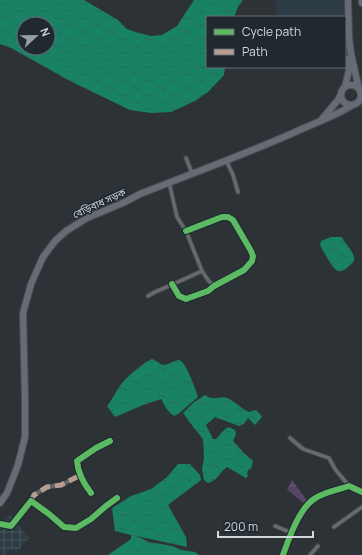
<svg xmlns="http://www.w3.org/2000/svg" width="362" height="555" viewBox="0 0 362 555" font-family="Manrope,'Noto Sans Bengali',sans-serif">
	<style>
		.built { fill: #2d3b44 }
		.industrial { fill: url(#industrial-grid) }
		.park { fill: url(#park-tufts) }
		.water { fill: url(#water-ripples); fill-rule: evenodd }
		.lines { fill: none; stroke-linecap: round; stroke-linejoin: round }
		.street-casing { stroke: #4b4f52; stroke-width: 5 }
		.highway-casing { stroke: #4b4f52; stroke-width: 8 }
		.street { stroke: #676b6d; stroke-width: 3 }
		.highway { stroke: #666b76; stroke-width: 6 }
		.quiet { stroke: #b99d93; stroke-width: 5; stroke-dasharray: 10 5; stroke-linecap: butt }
		.cycleway-casing { stroke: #1f292f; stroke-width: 8 }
		.cycleway { stroke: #5cba63; stroke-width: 6 }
		.labels { text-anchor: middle; stroke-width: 3; stroke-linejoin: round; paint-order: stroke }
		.street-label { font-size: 10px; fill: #d2d8dc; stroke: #1f292f }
	</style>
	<defs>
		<pattern id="industrial-grid" width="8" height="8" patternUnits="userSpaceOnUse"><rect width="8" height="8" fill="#2d3b44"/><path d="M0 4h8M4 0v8" fill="none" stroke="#4b575e"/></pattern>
		<pattern id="park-tufts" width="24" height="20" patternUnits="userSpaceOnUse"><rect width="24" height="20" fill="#544466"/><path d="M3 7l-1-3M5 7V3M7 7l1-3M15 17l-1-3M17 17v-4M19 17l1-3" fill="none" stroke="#6c5e7b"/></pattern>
		<pattern id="water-ripples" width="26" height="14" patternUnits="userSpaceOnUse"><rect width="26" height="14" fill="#198264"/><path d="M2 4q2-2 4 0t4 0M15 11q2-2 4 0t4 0" fill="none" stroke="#286856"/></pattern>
	</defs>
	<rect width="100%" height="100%" fill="#2c3236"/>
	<path class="built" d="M275,0h75l5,52 -10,1v-36h-68z"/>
	<path class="industrial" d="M10,515l19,23 -13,15 -4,-4 -7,6h-5v-31z"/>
	<path class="park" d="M292,480l15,21 -4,2 -16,-14z"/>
	<path class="water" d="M0,0h84l34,20 9,9 12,4 12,3 11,-1 15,-9 17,-26h49l-5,7 -4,10h-27v50h18l-1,8 -16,17 -13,9 -24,11 -20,1 -21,-3 -60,-29 -59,-33 -11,-4zM24,24h24v24h-24z
		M331,237h11c4,9 13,14 12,24 -13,14 -17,14 -26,-2 -3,-5 -6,-9 -8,-14l1,-4z
		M152,359c4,1 7,5 11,6 6,0 11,-5 16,-5 7,1 17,31 19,37l-20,17 -4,2c-7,-5 -9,-10 -13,-17l-18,6 -28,12 -8,-11c6,-7 9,-16 16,-24 6,-7 20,-19 29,-23z
		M205,395c9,7 15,0 22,3 7,3 13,9 20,13l2,1 7,-2 4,4 2,3 -7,8 -7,-7 -4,6 -5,2 -24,-9 -9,8c2,5 5,9 7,14h3l9,-10 4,-2 6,3 1,4 -3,7 11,12 9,8 -2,8 -3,1 -1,4 1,2 -2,2 -19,-11c-7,5 -10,14 -19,16l-4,-3 -2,-11 2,-11 -1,-19 -9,-11 -11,-15 10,-10z
		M178,464h12l10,11 1,5 -33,25 18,32 1,10 -51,-11 13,6 23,4 9,4 14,2 4,3h-91l23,-16v-4l-16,-4 -3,-23 19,-12 20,-7 16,-12z"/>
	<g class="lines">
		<defs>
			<path id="street" d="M186,158l6,15
				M226,160l7,15 5,17
				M169,182l8,35 9,14 16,40 6,9 6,6
				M172,284l7,12 7,3 22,-8 6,-5 30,-16 8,-9 1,-5 -2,-5 -18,-31 -5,-3h-6l-36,14
				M148,296l7,-4 14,-6 33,-15
				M290,438l13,11 26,9 6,11 14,17
				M91,493c-7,-9 -13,-20 -14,-32l19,-13 14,-7
				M31,501l3,-6 13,-8 14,-2 20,-10
				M0,524l11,2 20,-25 18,13 15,13 12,1 15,-9 15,-13 11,-8
				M275,526l17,7
				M334,527l28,-20
				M283,555c6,-17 16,-46 31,-56 10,-7 24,-9 35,-13l13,6
				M310,555l8,-9"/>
			<path id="highway" d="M348,0l1,38 2,16 8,35
				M362,0v3
				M341 95a10 10 0 1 1 20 0a10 10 0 1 1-20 0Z
				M345,87l4,-17v-11
				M322,119l16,-19 3,-6
				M0,503l7,-10 11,-28 7,-28v-38l-2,-86 8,-29 12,-27 12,-16 11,-10 21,-13 38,-16 15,-8c51,-20 103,-39 153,-61 19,-9 40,-16 58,-27"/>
		</defs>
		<use href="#street" class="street-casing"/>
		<use href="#highway" class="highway-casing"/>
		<use href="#street" class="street"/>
		<use href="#highway" class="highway"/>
		<path class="quiet" d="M31,501l3,-6 13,-8 14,-2 20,-10"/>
		<defs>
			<path id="cycleway" d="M172,284l7,12 7,3 22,-8 6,-5 30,-16 8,-9 1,-5 -2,-5 -18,-31 -5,-3h-6l-36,14
				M91,493c-7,-9 -13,-20 -14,-32l19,-13 14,-7
				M0,524l11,2 20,-25 18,13 15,13 12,1 15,-9 15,-13 11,-8
				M283,555c6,-17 16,-46 31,-56 10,-7 24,-9 35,-13l13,6"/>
		</defs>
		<use href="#cycleway" class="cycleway-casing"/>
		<use href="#cycleway" class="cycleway"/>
	</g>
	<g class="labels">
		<g class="street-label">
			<text transform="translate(99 203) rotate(-25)" y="4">বেড়িবাধ সড়ক</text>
		</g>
	</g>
	<rect x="206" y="16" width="140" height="52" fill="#1f292f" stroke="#676f74"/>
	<rect x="214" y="29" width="20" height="6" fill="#5cba63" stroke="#676f74"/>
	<text x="242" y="36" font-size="12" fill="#d2d8dc">Cycle path</text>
	<rect x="214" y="49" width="20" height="6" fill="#b99d93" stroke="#676f74"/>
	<text x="242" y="56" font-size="12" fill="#d2d8dc">Path</text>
	<g transform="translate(36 36) rotate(68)"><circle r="19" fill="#1f292f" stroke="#676f74"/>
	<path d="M0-3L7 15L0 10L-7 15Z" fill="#989ea2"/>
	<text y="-6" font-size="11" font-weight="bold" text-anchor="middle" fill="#d2d8dc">N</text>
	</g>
	<path d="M218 531v6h95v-6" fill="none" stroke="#d2d8dc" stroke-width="2"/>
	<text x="224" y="531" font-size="12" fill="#d2d8dc" stroke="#1f292f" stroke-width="3" paint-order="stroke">200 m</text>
</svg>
